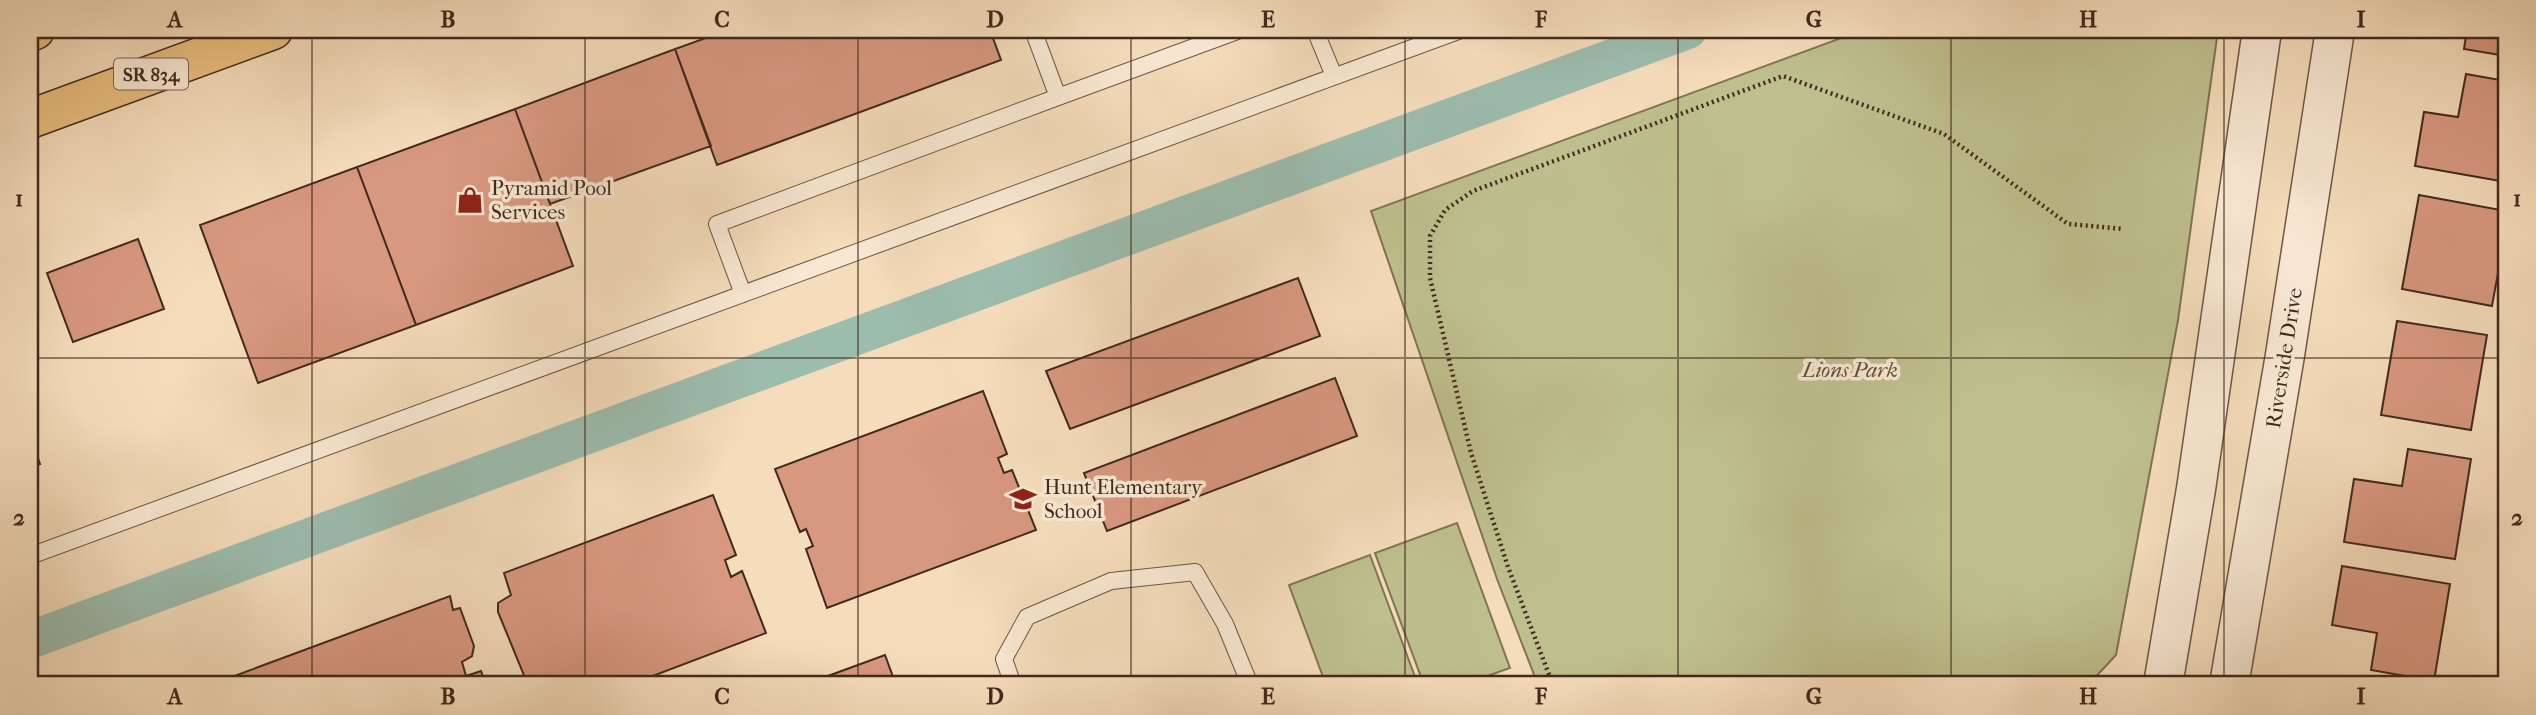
<svg xmlns="http://www.w3.org/2000/svg" width="2536" height="715" viewBox="0 0 2536 715" font-family="'IM FELL French Canon',serif">
	<style>
		.green { fill: #bfbf8e; stroke: #807456; stroke-width: 2 }
		.lines { fill: none; stroke-linecap: round; stroke-linejoin: round }
		.canal { stroke: #9cbcae; stroke-width: 38 }
		.building { fill: #d8977f; stroke: #41291e; stroke-width: 2 }
		.service-casing { stroke: #6e5645; stroke-width: 18 }
		.tertiary-casing { stroke: #6e5645; stroke-width: 41 }
		.primary-casing { stroke: #41291e; stroke-width: 41 }
		.path { stroke: #41291e; stroke-width: 4.5; stroke-dasharray: 2 3.5; stroke-linecap: butt }
		.service { stroke: #f8e8d3; stroke-width: 16 }
		.tertiary { stroke: #f8e8d3; stroke-width: 38 }
		.primary { stroke: #eabe7e; stroke-width: 38 }
		.grid { fill: none; stroke: #41291e; stroke-width: 2; stroke-opacity: 0.55 }
		.labels { text-anchor: middle; stroke-width: 7; stroke-linejoin: round; paint-order: stroke }
		.shield { fill: #f8e8d3; stroke: #786254; stroke-width: 2 }
		.shield-label { font-size: 19px; font-weight: bold; fill: #41291e }
		.poi-label { font-size: 21px; fill: #41291e; stroke: #f8e8d3; text-anchor: start }
		.street-label { font-size: 21px; fill: #41291e; stroke: #f8e8d3 }
		.park-label { font-size: 21px; font-style: italic; fill: #604e3a; stroke: #f8e8d3 }
		.neatline { fill: none; stroke: #41291e; stroke-width: 2.5 }
		.grid-label { font-size: 23px; text-anchor: middle; font-weight: bold; fill: #41291e }
	</style>
	<rect width="100%" height="100%" fill="#f5dcbb"/>
	<filter id="stains"><feTurbulence type="fractalNoise" baseFrequency=".00286" numOctaves="4"/><feColorMatrix values="0 0 0 0 .2 0 0 0 0 .09 0 0 0 0 .02 0 0 0 .5 -.17"/></filter>
	<radialGradient id="worn" r=".72"><stop offset=".6" stop-color="#630" stop-opacity="0"/><stop offset="1" stop-color="#630" stop-opacity=".3"/></radialGradient>
	<path class="green" d="M1863,30h355l-40,290 -62,335 -26,28 -80,-2 -32,4h-440l-41,-106 -126,-368z
		M1457,523l53,145 -48,17h-38l-49,-132z
		M1370,555l48,130h-92l-37,-100z"/>
	<g class="lines">
		<path class="canal" d="M30,640l1658,-610"/>
	</g>
	<path class="building" d="M728,30h262l11,30 -284,105 -42,-116z
		M1060,30h23l-20,7z
		M2467,30h39v26l-42,-7z
		M675,49l36,97 -161,58 -35,-95z
		M2466,74l40,7v101l-91,-16 9,-54 34,5z
		M515,109l58,157 -157,59 -59,-158z
		M357,167l59,158 -158,58 -58,-158z
		M2419,195l87,16v18l-14,77 -90,-17z
		M138,239l26,70 -91,33 -26,-69z
		M1298,278l22,58 -250,93 -24,-58z
		M2397,321l90,14 -16,95 -90,-15z
		M1335,378l22,58 -250,95 -23,-58z
		M983,391l24,63 -9,4 6,15 8,-3 24,60 -209,78 -21,-59 7,-3 -7,-17 -6,3 -25,-63z
		M30,435l10,29 -10,3z
		M2408,449l63,10 -16,100 -111,-17 10,-63 48,7z
		M713,495l23,60 -11,5 6,17 11,-6 24,62 -137,52h-101l-30,-73v-9l13,-8 -7,-22z
		M2342,566l108,18 -16,97 -63,-11 6,-37 -45,-8z
		M450,596l3,14 7,-2 14,38 -2,10 -10,6 4,14 15,-5 5,14h-276z
		M885,655l11,30h-66l-2,-9z"/>
	<g class="lines">
		<defs>
			<path id="service" d="M1315,30l19,46
				M1058,97l182,-67
				M743,294l-26,-70 341,-127 -25,-67
				M30,556l1431,-526
				M1013,685l-9,-26 23,-42 84,-36 84,-9 30,52 25,61"/>
			<path id="tertiary" d="M2163,685l33,-196 66,-459
				M2229,685l56,-330 50,-325"/>
			<path id="primary" d="M30,32l5,-2
				M30,119l243,-89"/>
		</defs>
		<use href="#service" class="service-casing"/>
		<use href="#tertiary" class="tertiary-casing"/>
		<use href="#primary" class="primary-casing"/>
		<path class="path" d="M1553,685l-45,-118 -37,-114 -41,-175v-42l15,-26 28,-19 310,-115 161,58 124,90 56,5"/>
		<use href="#service" class="service"/>
		<use href="#tertiary" class="tertiary"/>
		<use href="#primary" class="primary"/>
	</g>
	<path class="grid" d="M312,30v655M585,30v655M858,30v655M1131,30v655M1405,30v655M1678,30v655M1951,30v655M2224,30v655M30,358h2476"/>
	<defs>
		<symbol id="shop-bare" viewBox="-9 -9 18 18"><path d="M-5-2.5h2.3a2.7 3.5 0 0 1 5.4 0H5L5.5 6h-11ZM-1.5-2.5h3a1.5 2.3 0 0 0-3 0Z" fill="#8f2418" stroke="#f8e8d3" stroke-width="2.5" paint-order="stroke"/></symbol>
		<symbol id="school-bare" viewBox="-9 -9 18 18"><path d="M0-5L7-2L0 1L-7-2ZM-4 1L0 2.5L4 1V4Q0 6-4 4Z" fill="#8f2418" stroke="#f8e8d3" stroke-width="2.5" paint-order="stroke"/></symbol>
	</defs>
	<g fill-rule="evenodd">
		<use href="#shop-bare" x="451" y="181" width="38" height="38"/>
		<use href="#school-bare" x="1004" y="480" width="38" height="38"/>
	</g>
	<g class="labels">
		<rect class="shield" x="114" y="58.5" width="74" height="31" rx="5"/>
		<g class="shield-label">
			<text x="151" y="81">SR 834</text>
		</g>
		<g class="poi-label">
			<text x="491" y="195">Pyramid Pool<tspan x="491" dy="24">Services</tspan></text>
			<text x="1044" y="494">Hunt Elementary<tspan x="1044" dy="24">School</tspan></text>
		</g>
		<g class="street-label">
			<text transform="translate(2284 358) rotate(-81)" y="7">Riverside Drive</text>
		</g>
		<g class="park-label">
			<text x="1850" y="377">Lions Park</text>
		</g>
	</g>
	<rect width="2536" height="715" fill="none" stroke="#f5dcbb" stroke-width="77"/>
	<rect x="38" y="38" width="2460" height="638" class="neatline"/>
	<g class="grid-label">
		<text x="175" y="27">A</text>
		<text x="448" y="27">B</text>
		<text x="722" y="27">C</text>
		<text x="995" y="27">D</text>
		<text x="1268" y="27">E</text>
		<text x="1541" y="27">F</text>
		<text x="1814" y="27">G</text>
		<text x="2088" y="27">H</text>
		<text x="2361" y="27">I</text>
		<text x="19" y="206">1</text>
		<text x="2517" y="206">1</text>
		<text x="19" y="525">2</text>
		<text x="2517" y="525">2</text>
		<text x="175" y="704">A</text>
		<text x="448" y="704">B</text>
		<text x="722" y="704">C</text>
		<text x="995" y="704">D</text>
		<text x="1268" y="704">E</text>
		<text x="1541" y="704">F</text>
		<text x="1814" y="704">G</text>
		<text x="2088" y="704">H</text>
		<text x="2361" y="704">I</text>
	</g>
	<rect width="100%" height="100%" filter="url(#stains)"/>
	<rect width="100%" height="100%" fill="url(#worn)"/>
</svg>
